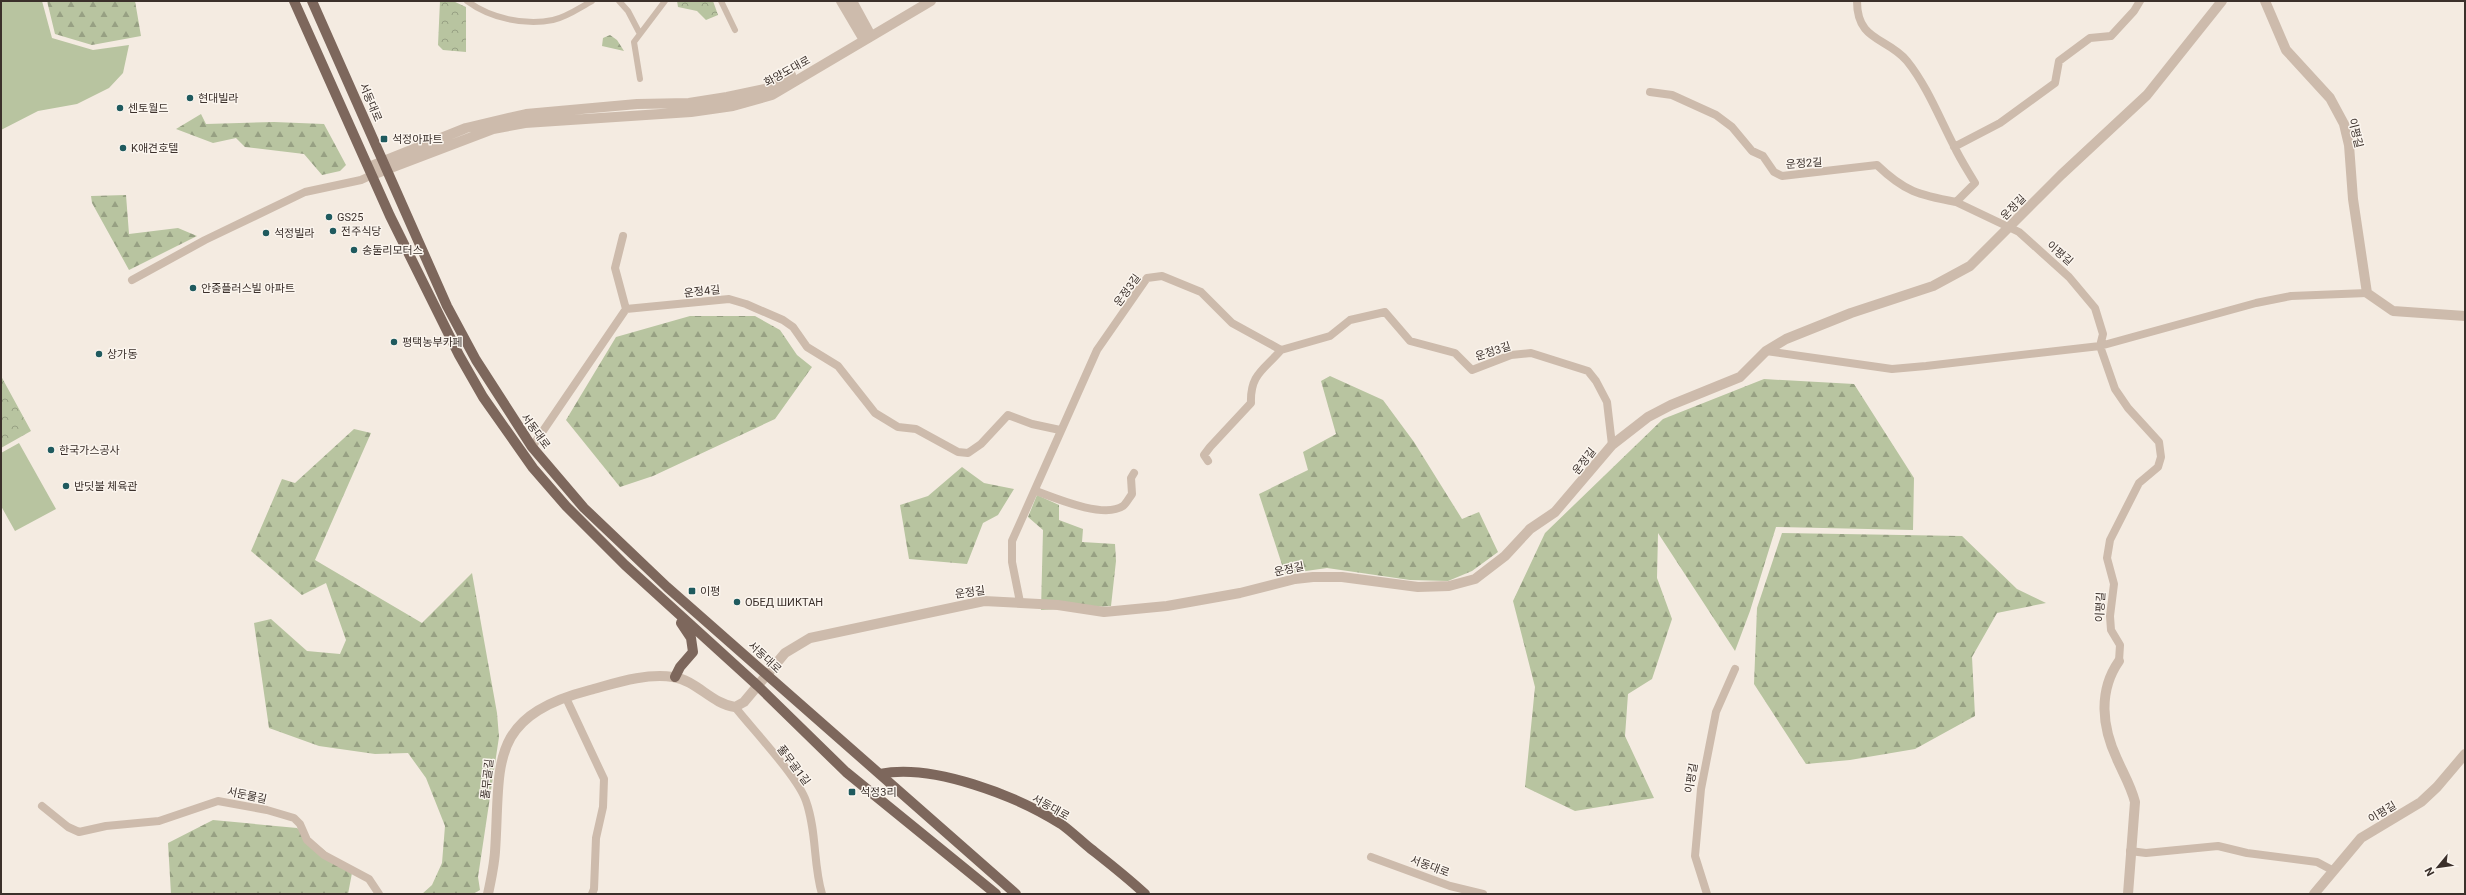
<svg xmlns="http://www.w3.org/2000/svg" width="2466" height="895" viewBox="0 0 2466 895" font-family="Roboto,'Noto Sans KR',sans-serif">
	<style>
		.grass { fill: #b8c4a0 }
		.forest { fill: url(#forest-firs) }
		.park { fill: url(#park-crowns) }
		.lines { fill: none; stroke-linecap: round; stroke-linejoin: round }
		.pedestrian { stroke: #cdbbac; stroke-width: 6 }
		.minor { stroke: #cdbbac; stroke-width: 8 }
		.tertiary { stroke: #cdbbac; stroke-width: 10 }
		.primary { stroke: #7d675c; stroke-width: 10 }
		.poi-dot { fill: #1f5a5e; stroke: #fbf5ee; stroke-width: 1.5 }
		.labels { text-anchor: middle; stroke-width: 3; stroke-linejoin: round; paint-order: stroke }
		.street-label { font-size: 11px; fill: #3b302b; stroke: #fbf5ee }
		.poi-label { font-size: 11px; fill: #3b302b; stroke: #fbf5ee; text-anchor: start }
	</style>
	<defs>
		<pattern id="forest-firs" width="22" height="20" patternUnits="userSpaceOnUse"><rect width="22" height="20" fill="#b8c4a0"/><path d="M5 1l3.5 6h-7zM16 11l3.5 6h-7z" fill="#97a083"/></pattern>
		<pattern id="park-crowns" width="20" height="18" patternUnits="userSpaceOnUse"><rect width="20" height="18" fill="#b8c4a0"/><path d="M2 6a3 3 0 1 1 6 0M12 15a3 3 0 1 1 6 0" fill="none" stroke="#97a083"/></pattern>
	</defs>
	<rect width="100%" height="100%" fill="#f4ebe1"/>
	<path class="grass" d="M1,1h41l10,37 41,12 36,-5 -6,28 -14,15 -32,16 -39,7 -37,19z
		M19,443l37,66 -41,22 -14,-25v-53z"/>
	<path class="forest" d="M47,1h88l6,35 -49,9 -37,-11z
		M610,35l7,5 7,11 -22,-5 1,-8z
		M201,114l5,10 68,-2 50,2 22,41 -6,6 -18,4 -18,-21 -59,-7 -9,-9 -23,5 -37,-14z
		M126,195l3,39 49,-6 19,8 -68,34 -37,-67 -1,-7z
		M690,316h65l25,14 17,25 15,12 -37,52 -122,57 -33,11 -54,-67 50,-83z
		M1330,376l53,24 31,42 48,77 17,-7 19,40 -26,19 -24,10 -38,-1 -83,-12 -42,6 -26,-80 49,-24 -5,-18 33,-18 -15,-53z
		M1764,379l90,5 60,94 -1,52 -137,-3 -26,84 -15,40 -77,-118 -1,45 15,41 -20,60 -24,15 -3,42 29,62 -79,13 -50,-24 10,-100 -22,-86 32,-68 118,-114z
		M354,429l17,4 -56,127 107,63 50,-50 25,140 2,24 -21,140 2,13 -7,4h-51l10,-9 10,-22 3,-37 -19,-48 -18,-25 -33,1 -56,-8 -50,-18 -15,-105 17,-4 36,32 33,3 6,-14 -20,-57 -24,12 -51,-44 31,-72 13,4z
		M962,467l22,16 30,6 -16,26 -15,8 -16,41 -58,-5 -9,-54 28,-9z
		M1037,495l22,10v15l24,9 -1,13 33,2 1,17 -5,45 -70,4 2,-80 -15,-13z
		M1782,533l180,3 55,53 29,14 -49,10 -25,44 3,59 -60,33 -65,11 -44,4 -52,-80 3,-76z
		M213,820l84,8 55,45 -4,21h-177l-3,-51z"/>
	<path class="park" d="M440,1h13l13,6v45l-23,-2 -5,-5z
		M677,1h36l5,14 -12,5 -9,-9 -19,-4z
		M1,376l30,55 -30,17z"/>
	<g class="lines">
		<path class="pedestrian" d="M467,1c23,17 58,25 86,19 14,-3 26,-12 39,-19
			M619,1l9,10 12,23
			M721,1l14,29
			M640,79l-6,-37 31,-41"/>
		<path class="minor" d="M1857,1c0,41 30,36 50,60 20,25 32,56 47,85 6,13 14,25 21,37l-19,19 63,30 50,45 26,31 8,26 -3,12 15,43 13,19 31,34 2,15 -3,10 -19,16 -29,57 -3,18 7,26 -4,32 1,14 9,15 -1,16
			M1650,92l22,3 44,20 16,12 20,24 11,5 11,16 8,4 95,-11c28,27 42,30 79,37
			M1954,147l46,-24 55,-40 4,-22 31,-23 21,-2 23,-25 6,-10
			M623,236l-8,32 11,41
			M132,280l73,-40 100,-48 56,-12 11,-5
			M1766,351l126,18 34,-3 174,-20 156,-43 35,-7 76,-3
			M532,447l94,-138 103,-10 17,5 37,16 10,7 14,20 31,19 37,47 23,14 18,2 42,23 10,1 13,-9 27,-29 24,9 28,6
			M1208,461l-4,-6 6,-8 41,-44c-1,-29 13,-33 30,-53
			M1036,491c19,7 68,28 87,15 3,-2 6,-8 9,-12l-1,-16 3,-5
			M1020,602l-8,-40v-21l85,-191 50,-72 15,-2 39,16 31,31 49,27 49,-14 20,-16 35,-8 25,29 45,12 17,17 39,-15 20,-2 57,18 8,10 11,21 5,43
			M566,698l38,81 -1,28 -7,31 -2,51 -2,5
			M735,707c18,23 63,70 71,94 11,31 7,63 16,93
			M42,806l26,21 11,5 27,-6 53,-5 59,-20 49,9 27,8 6,6 7,16 17,15 45,24 10,15
			M2130,851l16,2 72,-7 29,7 70,9 15,8
			M1371,857l79,29 33,8
			M1707,894l-12,-38 6,-67 15,-77 19,-43"/>
		<path class="tertiary" d="M841,1l23,39
			M852,1l19,35
			M2265,1l21,49 44,48 14,26 5,21 4,54 14,94 26,18 72,5
			M369,167l97,-39 60,-14 111,-10 52,-1 38,-6 42,-9 22,-13
			M372,175l121,-46 32,-6 166,-11 42,-6 39,-11 159,-94
			M2119,661c-21,30 -17,66 -2,98 6,14 14,27 18,43l-7,92
			M488,894c3,-14 6,-28 7,-42 6,-88 -9,-135 95,-162 26,-7 55,-17 83,-13 23,3 39,27 62,30l9,-5 41,-49 25,-15 174,-37 74,4 46,7 63,-6 73,-13 55,-14 18,-2h29l76,10 31,-1 26,-7 30,-23 25,-27 25,-17 57,-67 36,-28 23,-12 69,-28 26,-26 20,-12 65,-26 82,-27 37,-20 91,-91 86,-80 75,-94
			M2314,894l47,-56 60,-36 16,-15 28,-33"/>
		<path class="primary" d="M294,1l96,215 69,139 24,42 50,71 33,38 59,59 133,121 88,86 150,122
			M312,1l135,305 29,54 56,87 52,61 83,79 349,307
			M675,677l5,-10 13,-15 -2,-14 -10,-15
			M880,774c52,-11 137,22 181,50 10,7 20,17 30,25 19,15 37,29 54,45"/>
	</g>
	<g class="poi-dot">
		<circle cx="190" cy="98" r="4"/>
		<circle cx="120" cy="108" r="4"/>
		<rect x="380" y="135" width="8" height="8" rx="2"/>
		<circle cx="123" cy="148" r="4"/>
		<circle cx="329" cy="217" r="4"/>
		<circle cx="333" cy="231" r="4"/>
		<circle cx="266" cy="233" r="4"/>
		<circle cx="354" cy="250" r="4"/>
		<circle cx="193" cy="288" r="4"/>
		<circle cx="394" cy="342" r="4"/>
		<circle cx="99" cy="354" r="4"/>
		<circle cx="51" cy="450" r="4"/>
		<circle cx="66" cy="486" r="4"/>
		<rect x="688" y="587" width="8" height="8" rx="2"/>
		<circle cx="737" cy="602" r="4"/>
		<rect x="848" y="788" width="8" height="8" rx="2"/>
	</g>
	<g class="labels">
		<g class="street-label">
			<text transform="translate(787 71) rotate(-29)" y="4">화양도대로</text>
			<text transform="translate(371 102) rotate(67)" y="4">서동대로</text>
			<text transform="translate(2356 133) rotate(76)" y="4">이평길</text>
			<text transform="translate(1804 163) rotate(-4)" y="4">운정2길</text>
			<text transform="translate(2013 207) rotate(-46)" y="4">운정길</text>
			<text transform="translate(2060 253) rotate(41)" y="4">이평길</text>
			<text transform="translate(1127 290) rotate(-54)" y="4">운정3길</text>
			<text transform="translate(702 291) rotate(-6)" y="4">운정4길</text>
			<text transform="translate(1493 351) rotate(-18)" y="4">운정3길</text>
			<text transform="translate(536 431) rotate(54)" y="4">서동대로</text>
			<text transform="translate(1584 461) rotate(-52)" y="4">운정길</text>
			<text transform="translate(1289 569) rotate(-12)" y="4">운정길</text>
			<text transform="translate(970 592) rotate(-8)" y="4">운정길</text>
			<text transform="translate(2100 607) rotate(-87)" y="4">이평길</text>
			<text transform="translate(765 657) rotate(43)" y="4">서동대로</text>
			<text transform="translate(794 765) rotate(53)" y="4">풀무골1길</text>
			<text transform="translate(1691 778) rotate(-80)" y="4">이평길</text>
			<text transform="translate(487 779) rotate(-84)" y="4">풀무골길</text>
			<text transform="translate(247 795) rotate(12)" y="4">서둔물길</text>
			<text transform="translate(1051 807) rotate(29)" y="4">서동대로</text>
			<text transform="translate(2382 812) rotate(-31)" y="4">이평길</text>
			<text transform="translate(1430 866) rotate(20)" y="4">서동대로</text>
		</g>
		<g class="poi-label">
			<text x="198" y="102">현대빌라</text>
			<text x="128" y="112">센토월드</text>
			<text x="392" y="143">석정아파트</text>
			<text x="131" y="152">K애견호텔</text>
			<text x="337" y="221">GS25</text>
			<text x="341" y="235">전주식당</text>
			<text x="274" y="237">석정빌라</text>
			<text x="362" y="254">송둘리모터스</text>
			<text x="201" y="292">안중플러스빌 아파트</text>
			<text x="402" y="346">평택농부카페</text>
			<text x="107" y="358">상가동</text>
			<text x="59" y="454">한국가스공사</text>
			<text x="74" y="490">반딧불 체육관</text>
			<text x="700" y="595">이평</text>
			<text x="745" y="606">ОБЕД ШИКТАН</text>
			<text x="860" y="796">석정3리</text>
		</g>
	</g>
	<rect width="2466" height="895" fill="none" stroke="#3b302b" stroke-width="4"/>
	<g transform="translate(2438 867) rotate(241)" stroke="#fbf5ee" stroke-width="3" paint-order="stroke">
	<path d="M0-3L7 15L0 10L-7 15Z" fill="#3b302b"/>
	<text y="-6" font-size="11" font-weight="bold" text-anchor="middle" fill="#3b302b">N</text>
	</g>
</svg>
